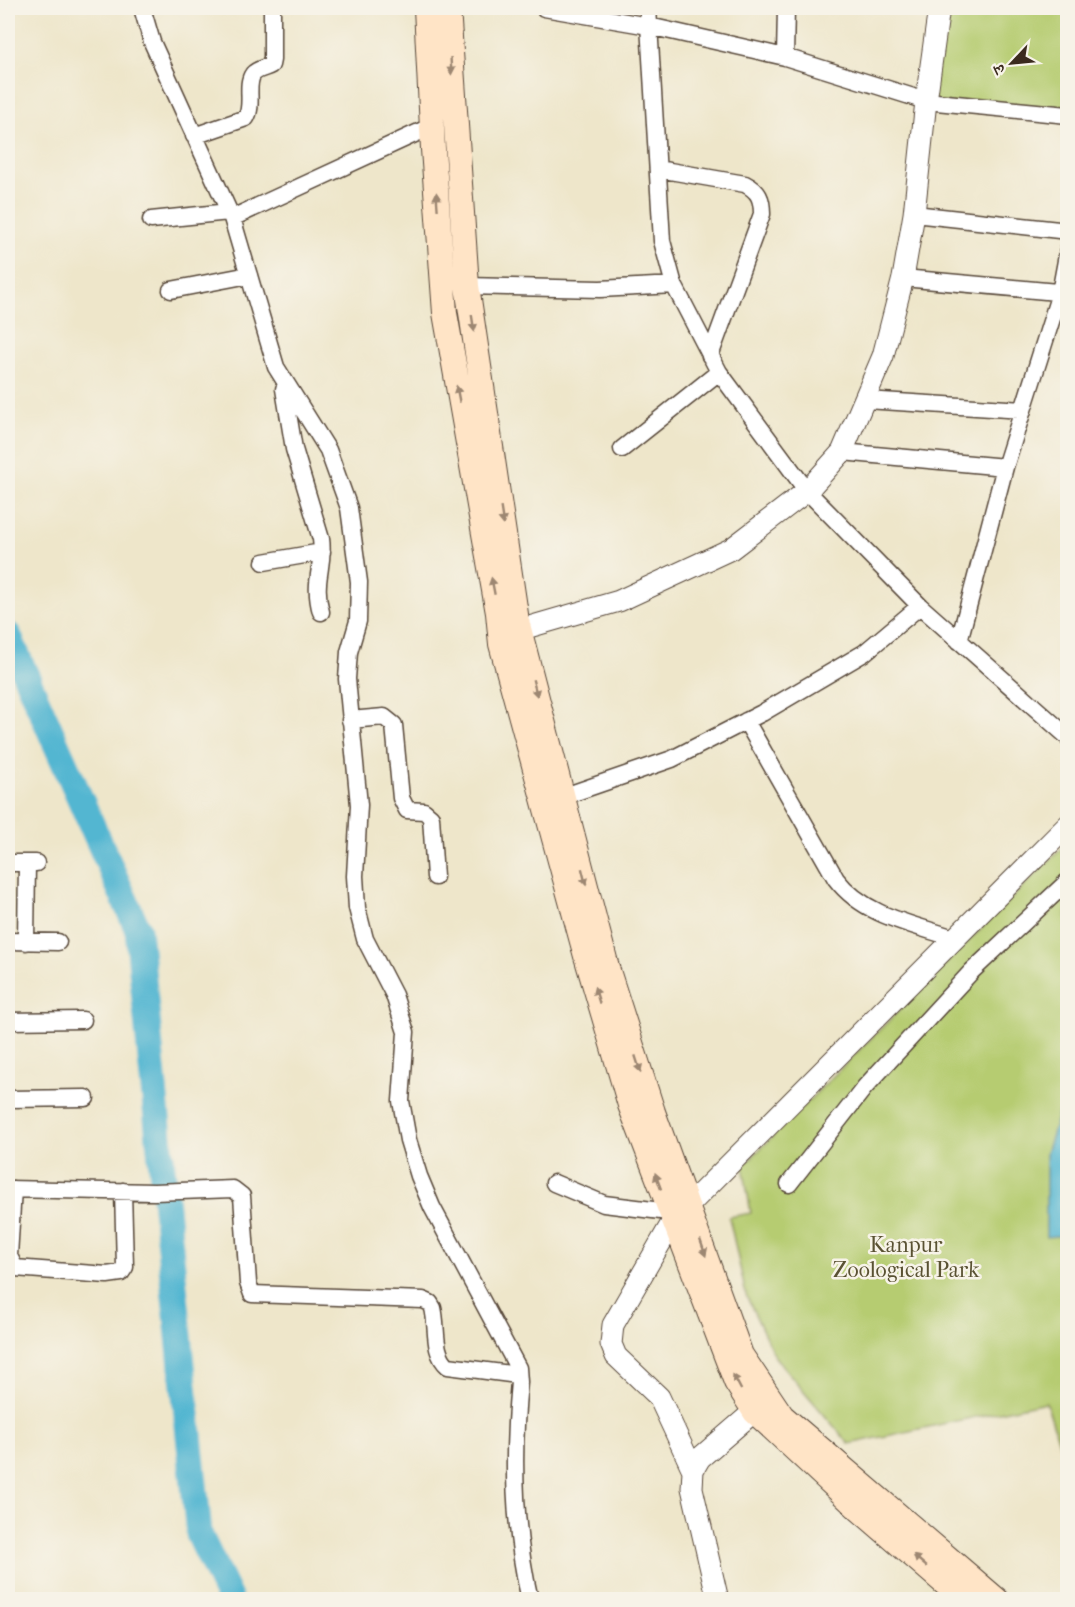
<svg xmlns="http://www.w3.org/2000/svg" width="1075" height="1607" viewBox="0 0 1075 1607" font-family="'IM FELL French Canon','Noto Serif Devanagari',serif">
	<style>
		.green { fill: #b6cc71; stroke: #787b48; stroke-width: 1.5 }
		.water { fill: #52b6d1; stroke: #467078; stroke-width: 1.5 }
		.lines { fill: none; stroke-linecap: round; stroke-linejoin: round }
		.river { stroke: #52b6d1; stroke-width: 27 }
		.minor-casing { stroke: #564638; stroke-width: 19 }
		.tertiary-casing { stroke: #564638; stroke-width: 23 }
		.secondary-casing { stroke: #564638; stroke-width: 26 }
		.minor { stroke: #fff; stroke-width: 16 }
		.tertiary { stroke: #fff; stroke-width: 21 }
		.secondary { stroke: #ffe4c6; stroke-width: 24 }
		.oneway { fill: #9d8772 }
		.labels { text-anchor: middle; stroke-width: 5; stroke-linejoin: round; paint-order: stroke }
		.park-label { font-size: 22px; fill: #5a5233; stroke: #f7f3e8 }
	</style>
	<rect width="100%" height="100%" fill="#f7f3e8"/>
	<filter id="ink" filterUnits="userSpaceOnUse"><feTurbulence type="fractalNoise" baseFrequency=".0167" numOctaves="2"/><feDisplacementMap in="SourceGraphic" scale="12" xChannelSelector="R" yChannelSelector="G"/><feConvolveMatrix kernelMatrix="1 2 1 2 8 2 1 2 1" color-interpolation-filters="sRGB"/></filter>
	<filter id="wash" filterUnits="userSpaceOnUse"><feTurbulence type="fractalNoise" baseFrequency=".008" numOctaves="4" result="noise"/><feDisplacementMap in="SourceGraphic" scale="24" xChannelSelector="R" yChannelSelector="G"/><feGaussianBlur stdDeviation="1.35" result="paint"/><feColorMatrix in="noise" values="0 0 0 0 0 0 0 0 0 0 0 0 0 0 0 0 0 1.4 0 .05"/><feComposite in="paint" operator="in"/></filter>
	<g filter="url(#wash)">
		<rect width="100%" height="100%" fill="#eee6ca"/>
		<path class="green" d="M935,8h132v107l-139,-13z
			M1067,843v624l-21,-65 -197,42 -74,-87 -29,-62 -17,-78 22,-4 -8,-47z"/>
		<path class="water" d="M1067,1087v148l-21,2v-84z"/>
		<g class="lines">
			<path class="river" d="M8,635l130,295 61,604 31,66"/>
		</g>
	</g>
	<g filter="url(#ink)">
		<g class="lines">
			<defs>
				<path id="minor" d="M142,8l10,34 80,176 44,149 52,83 21,58 10,74 -1,39 -9,31 -2,27 12,126 -4,71 2,32 8,31 29,56 12,37 -5,69 7,39 11,36 13,31 86,161 1,14c-7,74 -6,145 11,218
					M544,8l105,18 136,31 141,44 142,14
					M648,8l14,233 12,44 45,87 88,119 113,115 148,131
					M785,57l1,-49
					M194,136l52,-18c8,-13 -1,-33 7,-44 4,-5 13,-6 18,-9l1,-5v-52
					M658,169l87,15c14,7 17,15 17,30l-52,142
					M914,214l154,17
					M232,218l200,-92
					M151,220l78,-8
					M903,278l165,15
					M467,286l133,3 74,-4
					M171,290l78,-15
					M284,389l10,60 27,90c4,27 -9,41 0,73
					M866,400l157,10
					M622,449l97,-77
					M842,452l163,15
					M264,562l58,-10
					M959,641l46,-174 55,-174 8,-43
					M350,720l34,-3 10,8 7,73 6,12 17,1 7,6 4,60
					M746,721l90,158c28,37 76,45 118,59
					M553,800l119,-41 90,-46 102,-60 56,-47
					M8,863h28
					M8,941l50,1
					M26,942l1,-79
					M8,1021l75,-1
					M8,1099l78,-1
					M554,1183l50,21 65,8
					M789,1184l76,-97 107,-116 96,-90
					M8,1189l146,3 79,-3 9,7 6,87 4,11 171,6 7,3 3,5c5,20 -1,44 15,58l70,9
					M13,1189l-4,67 6,12 92,7 14,-2 4,-6 -2,-76"/>
				<path id="tertiary" d="M505,634l114,-33 112,-52 76,-58 35,-39 41,-96 20,-78 11,-64 12,-113 13,-93
					M693,1470l-34,-73 -43,-41 -5,-12 2,-19 60,-104 395,-396
					M718,1600l-26,-112 1,-18 7,-12 66,-57"/>
				<path id="secondary" d="M426,8l7,141 12,164 53,300 3,31 85,312 44,149 106,277 19,30 105,98 104,90
					M448,8l19,278 50,335 91,350 45,141 88,243 41,61 215,184"/>
			</defs>
			<use href="#minor" class="minor-casing"/>
			<use href="#tertiary" class="tertiary-casing"/>
			<use href="#secondary" class="secondary-casing"/>
			<use href="#minor" class="minor"/>
			<use href="#tertiary" class="tertiary"/>
			<use href="#secondary" class="secondary"/>
		</g>
		<defs><path id="oneway-solid" d="M-6-.8H1V-3.2L6.5 0L1 3.2V.8H-6Z" transform="scale(1.5)"/></defs>
		<g class="oneway">
			<use href="#oneway-solid" transform="translate(451 66) rotate(87)"/>
			<use href="#oneway-solid" transform="translate(437 201) rotate(-94)"/>
			<use href="#oneway-solid" transform="translate(473 323) rotate(81)"/>
			<use href="#oneway-solid" transform="translate(458 394) rotate(-101)"/>
			<use href="#oneway-solid" transform="translate(502 516) rotate(81)"/>
			<use href="#oneway-solid" transform="translate(493 586) rotate(-101)"/>
			<use href="#oneway-solid" transform="translate(535 688) rotate(75)"/>
			<use href="#oneway-solid" transform="translate(584 877) rotate(76)"/>
			<use href="#oneway-solid" transform="translate(597 995) rotate(-107)"/>
			<use href="#oneway-solid" transform="translate(638 1064) rotate(72)"/>
			<use href="#oneway-solid" transform="translate(658 1181) rotate(-110)"/>
			<use href="#oneway-solid" transform="translate(703 1248) rotate(71)"/>
			<use href="#oneway-solid" transform="translate(737 1382) rotate(-118)"/>
			<use href="#oneway-solid" transform="translate(920 1561) rotate(-139)"/>
		</g>
	</g>
	<g class="labels">
		<g class="park-label">
			<text x="906" y="1252">Kanpur<tspan x="906" dy="25">Zoological Park</tspan></text>
		</g>
	</g>
	<rect width="1075" height="1607" fill="none" stroke="#f7f3e8" stroke-width="30"/>
	<g transform="translate(1012 63) rotate(244)" stroke="#f7f3e8" stroke-width="4.5" paint-order="stroke">
	<path d="M0-4.5L10 22L0 15L-10 22Z" fill="#3b2a1e"/>
	<text y="-9" font-size="16" font-weight="bold" text-anchor="middle" fill="#3b2a1e">उ</text>
	</g>
</svg>
